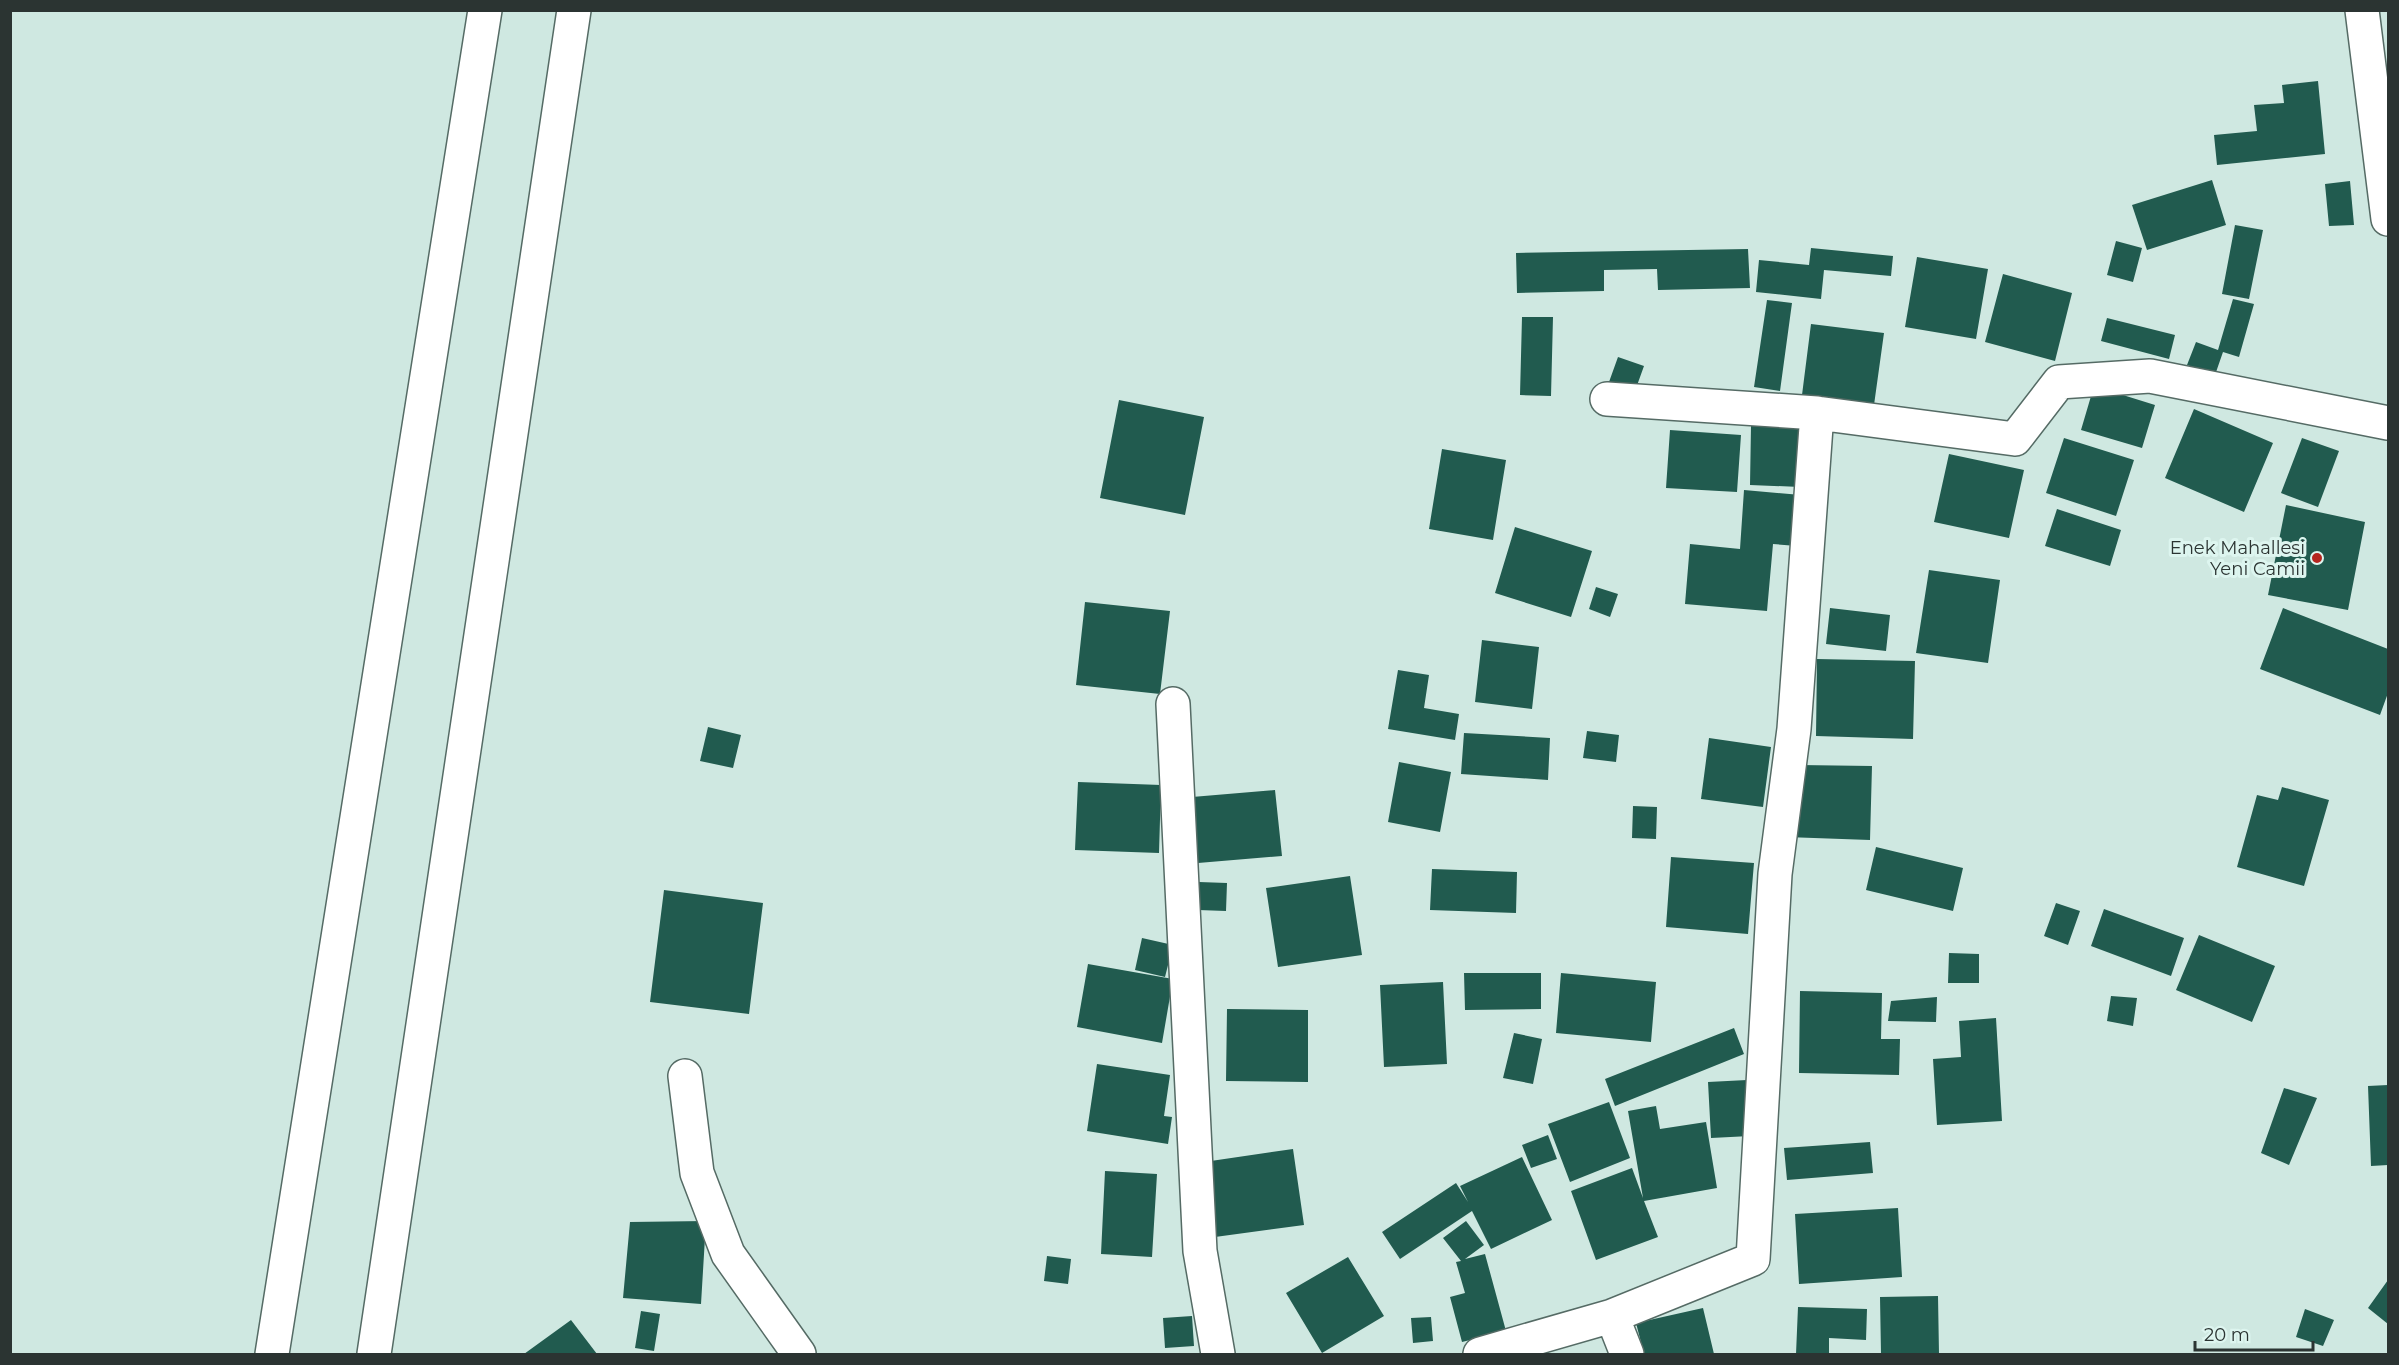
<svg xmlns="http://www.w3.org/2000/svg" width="2399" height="1365" viewBox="0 0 2399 1365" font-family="Montserrat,sans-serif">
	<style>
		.building { fill: #215b4f }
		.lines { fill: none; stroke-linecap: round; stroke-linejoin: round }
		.minor-casing { stroke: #556b65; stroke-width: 36 }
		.major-casing { stroke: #556b65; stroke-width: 36 }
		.minor { stroke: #fff; stroke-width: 33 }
		.major { stroke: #fff; stroke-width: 33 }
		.poi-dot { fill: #b4251f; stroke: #ddf5ef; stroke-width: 2 }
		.labels { text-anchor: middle; stroke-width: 6; stroke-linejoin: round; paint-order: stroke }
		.poi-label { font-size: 18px; fill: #2b3432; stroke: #ddf5ef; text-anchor: end }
	</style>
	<rect width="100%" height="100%" fill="#cfe8e1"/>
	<path class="building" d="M2318,81l7,73 -108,11 -3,-30 43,-4 -3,-26 30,-2 -2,-18z
		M2212,180l14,45 -79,25 -15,-45z
		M2350,181l4,44 -25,1 -4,-42z
		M2235,225l28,5 -14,69 -27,-5z
		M2116,241l26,7 -9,34 -26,-7z
		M1811,248l82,8 -2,20 -67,-6 -3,29 -65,-7 3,-32 50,5z
		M1748,249l2,39 -92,2 -1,-21 -53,1v21l-87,2 -1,-40z
		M1917,257l71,12 -12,70 -71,-12z
		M2003,274l69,19 -17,68 -70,-19z
		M2233,299l21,5 -15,53 -16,-5 -8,23 -28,-10 9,-23 22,8z
		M1767,300l25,3 -12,88 -26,-4z
		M1522,317h31l-2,79 -31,-1z
		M2107,318l68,17 -6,24 -68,-18z
		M1811,324l73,9 -10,72 -72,-10z
		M1618,357l26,9 -9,25 -26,-9z
		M2094,386l61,19 -13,43 -61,-18z
		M1119,400l85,17 -19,98 -85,-17z
		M2194,409l79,34 -29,69 -79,-34z
		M1751,426l50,1 -1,60 -50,-2z
		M1670,430l71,5 -4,57 -71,-4z
		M2064,438l70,22 -18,56 -70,-23z
		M2302,438l37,13 -21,56 -37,-14z
		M1442,449l64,11 -13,80 -64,-11z
		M1949,454l75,16 -15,68 -75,-16z
		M1744,490l57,5 -4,51 -24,-2 -6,67 -82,-7 5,-60 50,5z
		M2286,505l79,17 -17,88 -80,-15z
		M2057,509l64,21 -11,36 -65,-20z
		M1515,527l77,24 -21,66 -76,-24z
		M1929,570l71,10 -12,83 -72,-10z
		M1596,587l22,7 -8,23 -21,-8z
		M1085,602l85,9 -10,83 -84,-9z
		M1830,608l60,7 -4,36 -60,-7z
		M2283,608l105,41v44l-8,22 -120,-46z
		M1482,640l57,7 -7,62 -57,-7z
		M1817,659l98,2 -2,78 -97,-3z
		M1398,670l31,5 -5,33 35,6 -4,26 -67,-11z
		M708,727l33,8 -8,33 -33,-7z
		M1587,731l32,4 -3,27 -33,-4z
		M1464,733l86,5 -2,42 -87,-6z
		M1709,738l62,9 -8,60 -62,-8z
		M1399,762l52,10 -11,60 -52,-10z
		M1799,765l73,1 -2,74 -84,-3z
		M1078,782l83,3 -2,68 -84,-3z
		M2282,787l47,13 -25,86 -67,-19 20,-72 21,5z
		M1275,790l7,66 -84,7 -6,-66z
		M1633,806l24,1 -1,32 -24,-1z
		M1876,847l87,21 -10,43 -87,-21z
		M1671,857l83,6 -6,71 -82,-7z
		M1432,869l85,3 -1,41 -86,-3z
		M1350,876l12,79 -84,12 -12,-79z
		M1199,882l28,1 -1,28 -28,-1z
		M664,890l99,13 -14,111 -99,-12z
		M2056,903l24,8 -12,34 -24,-9z
		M2104,909l80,29 -13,38 -80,-30z
		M2199,935l76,31 -23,56 -76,-32z
		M1142,938l31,7 -8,32 -30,-7z
		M1949,953l30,1v29h-31z
		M1088,964l85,15 -11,64 -85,-16z
		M1464,973h77v36l-76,1z
		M1561,973l95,9 -5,60 -95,-9z
		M1443,982l4,82 -63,3 -4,-82z
		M1800,991l82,2 -1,46h19l-1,36 -100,-2z
		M2111,996l26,2 -4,28 -26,-5z
		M1937,997l-1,25 -48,-1 3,-20z
		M1227,1009l81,1v72l-82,-1z
		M1996,1018l6,103 -65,4 -4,-66 28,-2 -2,-36z
		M1734,1028l10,26 -129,52 -10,-27z
		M1514,1033l28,6 -9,45 -30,-6z
		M1097,1064l73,11 -6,41 8,1 -4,27 -81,-13z
		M1747,1080l3,56 -39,2 -3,-56z
		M2388,1085v80l-17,1 -3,-80z
		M2284,1088l33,10 -28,67 -28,-12z
		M1609,1102l21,56 -60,24 -22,-58z
		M1656,1106l4,23 46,-7 11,66 -73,13 14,36 -62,23 -25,-69 61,-23 11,30 -15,-87z
		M1548,1135l9,24 -26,9 -9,-23z
		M1870,1142l3,31 -86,7 -3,-32z
		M1293,1149l11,76 -89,12 -11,-75z
		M1522,1157l30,63 -61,29 -19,-38 -72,48 -18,-27 74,-49 12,19 -8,-16z
		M1105,1171l52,3 -5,83 -51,-3z
		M1898,1208l4,69 -103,7 -4,-70z
		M706,1221l-5,83 -78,-6 7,-76z
		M1466,1221l18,24 -19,14 20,-5 21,77 -44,11 -12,-45 15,-4 -9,-31 5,-1 -18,-23z
		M1047,1256l24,3 -3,25 -24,-3z
		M1348,1257l36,59 -62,37 -36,-60z
		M2388,1280v44l-20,-16z
		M1938,1296l1,58h-58l-1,-57z
		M1798,1307l69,2 -1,31 -37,-2v16h-33z
		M1703,1308l11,46h-70l-8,-31z
		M2305,1309l29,11 -11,26 -27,-9z
		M641,1311l19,3 -6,37 -19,-3z
		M1192,1316l2,30 -29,2 -2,-30z
		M1431,1317l2,24 -20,2 -2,-25z
		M571,1320l26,34h-73z"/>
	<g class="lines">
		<defs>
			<path id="minor" d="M2362,10l26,209
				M1607,399l210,14 198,26 44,-57 91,-6 238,47
				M1173,704l27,547 18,103
				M685,1076l12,97 31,81 71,100
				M1612,1316l15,38
				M1480,1354l132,-38 141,-57 22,-385 19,-145 23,-316"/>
			<path id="major" d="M272,1354l213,-1344
				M374,1354l200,-1344"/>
		</defs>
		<use href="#minor" class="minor-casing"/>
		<use href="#major" class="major-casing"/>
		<use href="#minor" class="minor"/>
		<use href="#major" class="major"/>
	</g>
	<circle class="poi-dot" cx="2317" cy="558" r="6"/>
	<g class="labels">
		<g class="poi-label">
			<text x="2305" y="554">Enek Mahallesi<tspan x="2305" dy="21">Yeni Camii</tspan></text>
		</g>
	</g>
	<rect width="2399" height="1365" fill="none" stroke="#2b3432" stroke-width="24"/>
	<path d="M2195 1341v9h118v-9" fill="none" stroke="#2b3432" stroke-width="3"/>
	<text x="2204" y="1341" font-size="18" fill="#2b3432" stroke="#ddf5ef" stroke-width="4.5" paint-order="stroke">20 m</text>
</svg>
